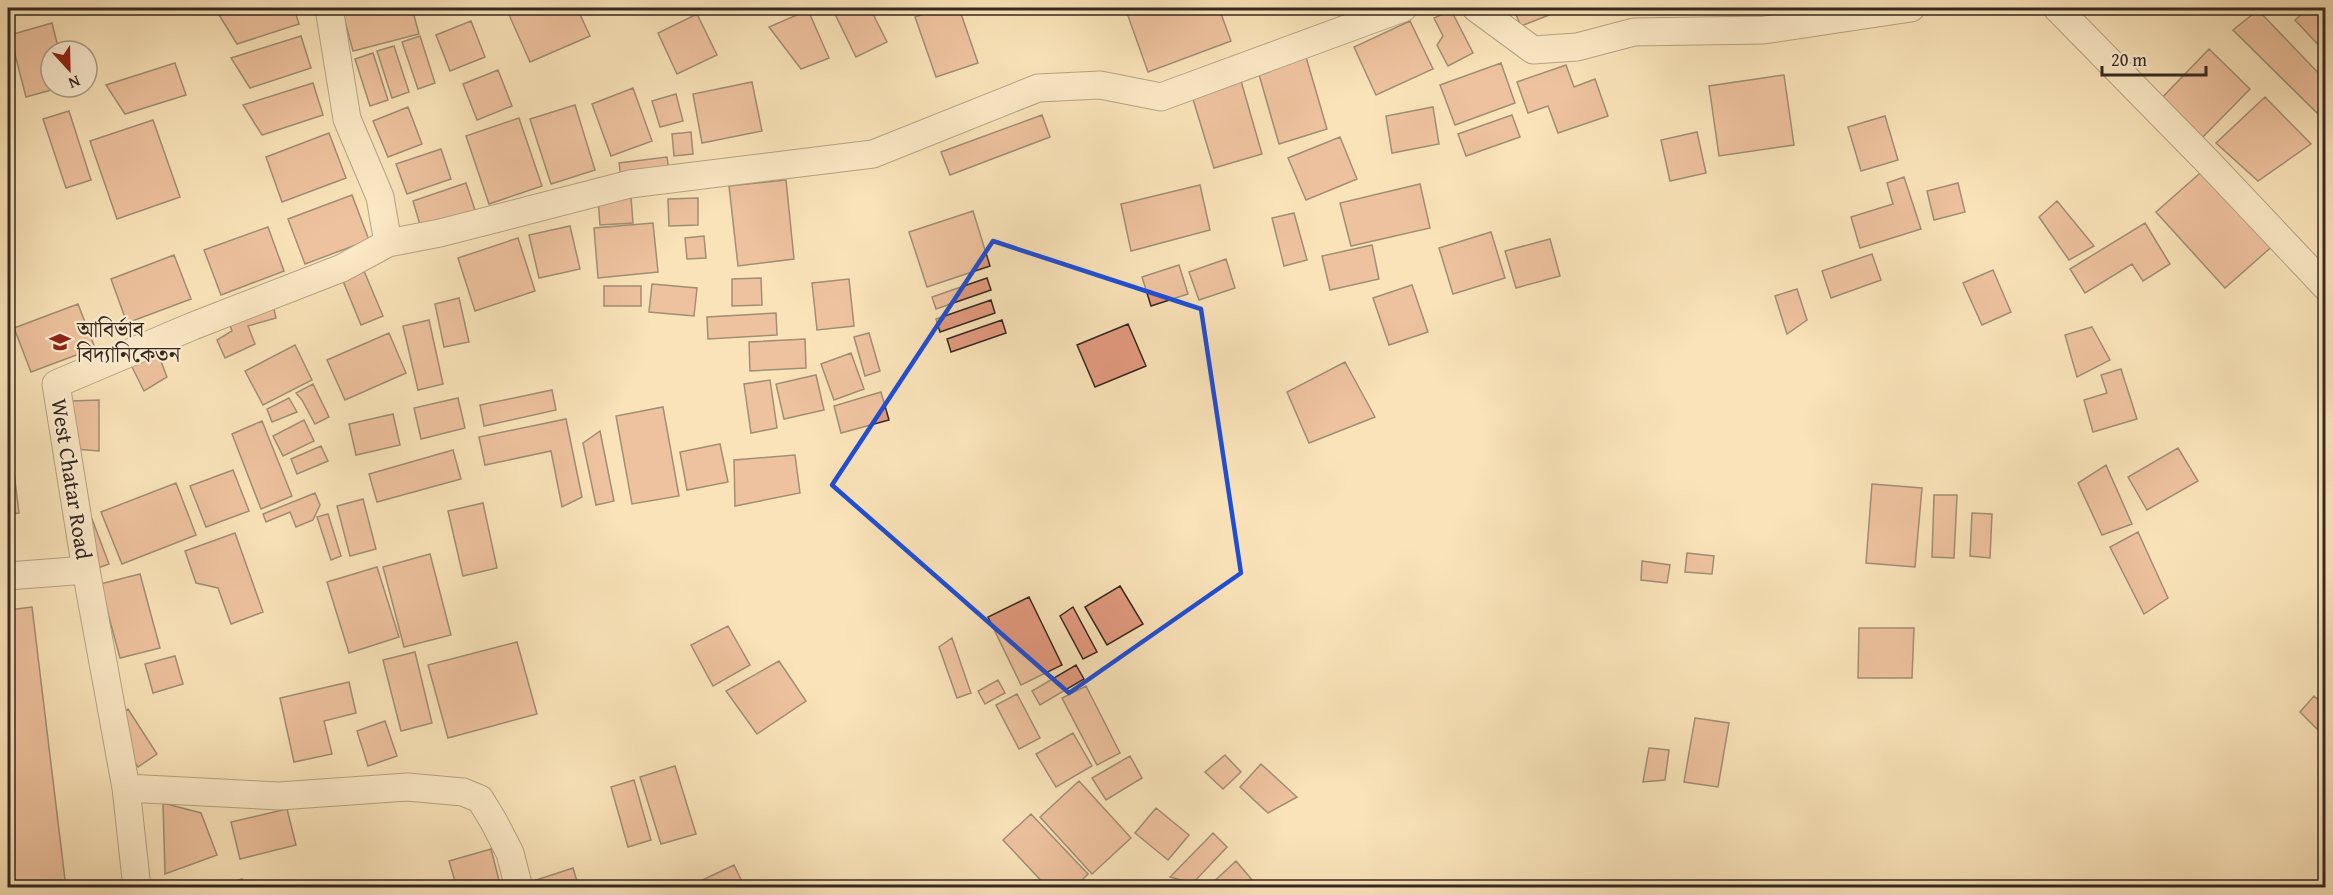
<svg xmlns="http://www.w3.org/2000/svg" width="2333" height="895" viewBox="0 0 2333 895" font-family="'Gentium Book Plus','Noto Serif Bengali',serif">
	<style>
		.building { fill: #e39a7f; stroke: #352820; stroke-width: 1.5 }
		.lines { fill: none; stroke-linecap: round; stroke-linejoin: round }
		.minor-casing { stroke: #665746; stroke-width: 29 }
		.minor { stroke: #fcedd2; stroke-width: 27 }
		.marked { fill: none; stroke: #1d4ed8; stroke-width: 4.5; stroke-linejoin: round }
		.labels { text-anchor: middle; stroke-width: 4.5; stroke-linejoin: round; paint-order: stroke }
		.poi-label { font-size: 22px; fill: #352820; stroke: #fcedd2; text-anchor: start }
		.street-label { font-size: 22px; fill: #352820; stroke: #fcedd2 }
	</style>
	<rect width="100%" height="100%" fill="#fae3b9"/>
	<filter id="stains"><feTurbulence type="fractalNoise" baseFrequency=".00333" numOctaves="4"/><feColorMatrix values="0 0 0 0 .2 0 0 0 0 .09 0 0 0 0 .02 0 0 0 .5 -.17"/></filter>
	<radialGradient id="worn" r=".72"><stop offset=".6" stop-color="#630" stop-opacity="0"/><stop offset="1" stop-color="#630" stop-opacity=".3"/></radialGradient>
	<path class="building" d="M241,8h53l5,16 -62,20 -18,-29z
		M351,8h61l7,26 -66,17 -11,-41z
		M506,8h71l13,28 -60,26z
		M832,8h38l17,34 -31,15z
		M941,8h18l19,55 -42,14 -21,-60z
		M1140,8h79l12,33 -83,31 -21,-59z
		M1513,8h33l3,7 -28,11z
		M1593,8h28l1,5 -29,1z
		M2309,8h17v45l-31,-33z
		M808,10l21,48 -28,11 -32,-42z
		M1451,10l22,43 -25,13 -11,-21 6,-9 -9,-18z
		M2258,10l68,71v25l-9,7 -84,-83z
		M697,14l20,41 -40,19 -19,-41z
		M471,21l14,36 -35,14 -14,-36z
		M1410,21l23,48 -57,26 -22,-48z
		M52,23l7,28h-8v36h11l-36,10 -16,-62z
		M301,36l10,32 -61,20 -19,-30z
		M420,36l15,47 -17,6 -16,-47z
		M394,46l15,46 -17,6 -15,-47z
		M2209,49l41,40 -53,54 -41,-39z
		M373,53l15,47 -18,6 -15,-47z
		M1306,57l21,72 -48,15 -21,-73z
		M175,63l11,32 -61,19 -19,-29z
		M1501,63l14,40 -60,22 -15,-40z
		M1566,65l8,22 21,-8 13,37 -50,17 -10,-27 -20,7 -11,-31z
		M498,70l14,36 -35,14 -14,-36z
		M1784,75l10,70 -75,11 -10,-70z
		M1241,81l21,73 -48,14 -22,-72z
		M752,82l10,49 -60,12 -9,-49z
		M313,83l10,32 -61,20 -19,-30z
		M633,88l19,53 -41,15 -19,-52z
		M676,94l7,27 -23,6 -8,-26z
		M2265,97l46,47 -53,37 -42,-38z
		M575,105l20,65 -44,14 -21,-65z
		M408,107l14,37 -34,13 -15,-36z
		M1433,107l6,37 -47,9 -6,-37z
		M69,111l22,69 -25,8 -23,-69z
		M1042,115l8,22 -100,38 -9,-23z
		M1512,115l8,22 -54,19 -8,-22z
		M1885,116l13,44 -37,11 -13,-44z
		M519,118l23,68 -53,18 -23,-68z
		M153,120l27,77 -63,22 -27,-78z
		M691,132l2,22 -19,2 -2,-22z
		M1697,132l9,41 -36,8 -9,-41z
		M329,133l17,45 -64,24 -16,-45z
		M1340,137l17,42 -51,21 -18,-42z
		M441,149l10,30 -44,15 -11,-30z
		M667,157l2,15 -48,6 -2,-15z
		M2207,167l69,76 -51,45 -69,-76z
		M1904,177l17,52 -61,19 -9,-31 42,-13 -6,-21z
		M786,180l8,79 -56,7 -9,-80z
		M466,183l9,27 -54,18 -8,-27z
		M1958,183l7,29 -31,8 -7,-29z
		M1420,184l10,44 -79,18 -11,-43z
		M1200,185l10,45 -79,21 -10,-47z
		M352,195l17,45 -64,24 -17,-45z
		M631,197l2,26 -33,2 -2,-26z
		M698,198v27l-29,1 -1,-27z
		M2057,201l37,45 -25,14 -30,-43z
		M973,211l17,55 -63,21 -18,-55z
		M1294,213l13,47 -23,6 -12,-48z
		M653,223l5,49 -60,6 -4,-50z
		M2145,223l25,41 -27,17 -11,-17 -47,29 -15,-24z
		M570,226l10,43 -41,9 -10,-43z
		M268,227l16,44 -63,24 -17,-45z
		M1491,232l14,46 -52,16 -14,-46z
		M704,236l2,22 -19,1 -2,-21z
		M518,238l17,53 -60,20 -17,-53z
		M1550,239l10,37 -44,12 -11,-37z
		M1372,245l7,34 -49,11 -8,-34z
		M1872,254l9,26 -50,18 -9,-27z
		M174,255l17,44 -64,24 -16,-44z
		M1226,259l9,29 -36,12 -10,-28z
		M1179,265l9,29 -37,12 -9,-29z
		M1993,270l18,42 -29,13 -19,-42z
		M364,271l19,45 -22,9 -18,-44z
		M761,278l1,27 -30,1v-27z
		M987,278l4,12 -55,19 -4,-12z
		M849,279l5,47 -37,4 -5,-47z
		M652,284l45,4 -3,28 -45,-4z
		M1412,285l16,47 -39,13 -16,-47z
		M604,286h37v20h-37z
		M1797,289l10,31 -20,14 -12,-38z
		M459,298l10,44 -25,5 -9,-43z
		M991,300l4,13 -55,19 -4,-13z
		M272,301l4,17 -28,8 7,18 -30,14 -8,-18 15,-9 -5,-14z
		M78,304l17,44 -64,24 -17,-44z
		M776,313l1,22 -69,4 -1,-22z
		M429,320l14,64 -25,6 -15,-64z
		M1002,320l4,13 -55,19 -4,-13z
		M1128,324l18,42 -51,21 -18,-42z
		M2092,327l18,33 -33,17 -12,-42z
		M389,333l17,40 -61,27 -18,-40z
		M869,333l11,38 -15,5 -11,-39z
		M805,339l1,29 -56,3 -1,-29z
		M295,345l17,35 -49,25 -18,-34z
		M157,351l10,26 -23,14 -15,-30z
		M851,353l13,36 -30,11 -13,-36z
		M1345,362l30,55 -66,26 -22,-51z
		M2121,369l16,50 -44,13 -9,-32 23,-7 -6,-18z
		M816,375l8,35 -40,9 -8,-35z
		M770,380l7,48 -26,5 -7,-49z
		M313,384l16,33 -14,7 -13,-24 -6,-7z
		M552,390l4,20 -72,16 -4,-21z
		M881,392l8,28 -48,13 -7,-27z
		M289,398l8,14 -25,10 -5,-13z
		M458,398l7,30 -44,11 -7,-31z
		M99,400v51l-24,-2 -4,-48z
		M663,407l16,89 -47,8 -16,-88z
		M393,414l7,31 -44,10 -7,-31z
		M566,419l16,78 -20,10 -11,-56 -66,14 -6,-28z
		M304,420l10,21 -31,15 -10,-20z
		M262,421l30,75 -31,13 -29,-75z
		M600,431l14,70 -18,4 -13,-62z
		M720,444l8,38 -41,8 -7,-38z
		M321,446l7,15 -31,13 -6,-15z
		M2178,448l20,33 -51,29 -19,-33z
		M453,450l8,29 -84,23 -8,-28z
		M795,455l5,38 -65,13 -1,-46z
		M2106,465l26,59 -30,11 -24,-52z
		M233,470l16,41 -43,16 -16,-41z
		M14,472l5,41 -8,1 3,27 -6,1v-69z
		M176,483l20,52 -74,29 -21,-52z
		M1872,484l50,4 -7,79 -49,-4z
		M315,493l5,12 -7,15 -17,7 -6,-15 -24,10 -3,-8z
		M1934,495h23l-3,63 -22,-1z
		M363,499l13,50 -26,7 -13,-50z
		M483,503l14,65 -34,8 -15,-65z
		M1972,513l20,1 -2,44 -20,-2z
		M328,514l13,42 -10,4 -14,-43z
		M92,519l17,45 -14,5 -17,-46z
		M2138,532l30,66 -24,16 -34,-67z
		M235,533l28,79 -32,12 -13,-36 -22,-5 -11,-32z
		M1687,553l27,3 -2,18 -27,-2z
		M430,554l21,81 -47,12 -21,-80z
		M1642,561l28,4 -3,18 -26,-3z
		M377,567l22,70 -50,16 -22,-71z
		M140,574l20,74 -40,10 -20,-74z
		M1120,586l23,38 -36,21 -22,-38z
		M1029,597l33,68 -41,20 -33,-68z
		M32,607l34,281h-58v-278z
		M1073,607l24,45 -14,7 -23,-43z
		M728,626l22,39 -37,21 -22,-41z
		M1859,628h55l-2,50h-54z
		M952,638l19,55 -14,5 -18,-51z
		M517,642l20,72 -89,24 -20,-73z
		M415,652l17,71 -31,8 -18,-71z
		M175,656l8,28 -30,9 -8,-29z
		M779,661l27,40 -49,33 -31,-43z
		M1076,665l8,14 -44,26 -8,-14z
		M998,680l7,13 -20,11 -7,-13z
		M349,682l7,31 -32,8 8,33 -38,8 -14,-64z
		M1086,686l34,67 -23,12 -35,-67z
		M1017,694l23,44 -21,11 -23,-44z
		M2314,696l12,11 -2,29 -24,-24z
		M128,709l29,45 -19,13 -30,-46z
		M1695,718l34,5 -11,64 -34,-5z
		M385,721l12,35 -29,10 -11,-35z
		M1073,733l19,33 -36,21 -20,-33z
		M1649,748l20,2 -4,30 -22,2z
		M1225,755l16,17 -18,17 -18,-17z
		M1130,756l12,22 -36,22 -14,-22z
		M1261,764l36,33 -29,16 -28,-26z
		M675,766l21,68 -35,10 -21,-67z
		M634,780l17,60 -23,7 -17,-60z
		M1079,781l52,57 -39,36 -52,-57z
		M163,803l38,10 16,42 -52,19z
		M1156,808l33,27 -21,25 -33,-27z
		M287,809l9,36 -56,14 -9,-37z
		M1031,814l57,60 -14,14h-26l-45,-48z
		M1213,833l14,14 -34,36 -23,-6z
		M491,849l10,39h-44l-8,-27z
		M1236,861l23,27 -51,-1z
		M734,865l11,23h-50l-1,-4z
		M573,868l6,20h-51l-1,-5z
		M242,879l2,9h-27v-1z
		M1093,880l8,8h-15z"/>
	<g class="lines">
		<defs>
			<path id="minor" d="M1476,8l57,42 44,-3 57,-15 130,-2 147,-22
				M2057,8l151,154 118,125
				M388,243l52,-10 190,-49 243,-30 165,-66 62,-3 61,12 242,-89
				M8,576l78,-6
				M126,788l153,8 128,-9 56,5 17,7 14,23 16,31 9,35
				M137,888l-11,-100 -40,-218 -30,-186 137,-58 149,-58 46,-25 -8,-46 -33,-78 -18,-111"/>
		</defs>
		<use href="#minor" class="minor-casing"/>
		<use href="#minor" class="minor"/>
	</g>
	<path d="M0 0H2333V895H0ZM993,241l208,68 40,264 -172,120 -237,-208z" fill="#fae3b9" fill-opacity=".55" fill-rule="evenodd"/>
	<path class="marked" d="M993,241l208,68 40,264 -172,120 -237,-208z"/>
	<defs>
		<symbol id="school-bare" viewBox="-9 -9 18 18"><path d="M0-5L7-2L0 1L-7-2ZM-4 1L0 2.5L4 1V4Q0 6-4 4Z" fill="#8f2418" stroke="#fcedd2" stroke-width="2.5" paint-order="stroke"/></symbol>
	</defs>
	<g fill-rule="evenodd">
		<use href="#school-bare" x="45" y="327" width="30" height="30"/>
	</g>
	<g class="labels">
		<g class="poi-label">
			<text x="77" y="337">আবির্ভাব<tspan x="77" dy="25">বিদ্যানিকেতন</tspan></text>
		</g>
		<g class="street-label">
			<text transform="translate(72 479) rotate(81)" y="8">West Chatar Road</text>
		</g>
	</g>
	<rect width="2333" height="895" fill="none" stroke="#fae3b9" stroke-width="30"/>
	<rect x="9" y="9" width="2315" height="877" fill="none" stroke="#352820" stroke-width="3"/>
	<rect x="15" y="15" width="2303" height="865" fill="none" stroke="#352820" stroke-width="1.5"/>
	<g transform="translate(69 69) rotate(158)"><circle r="28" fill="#fcedd2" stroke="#ac9e8b" stroke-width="1.5"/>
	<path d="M0-4.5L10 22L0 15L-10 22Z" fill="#8f2418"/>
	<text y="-9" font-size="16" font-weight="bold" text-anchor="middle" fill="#352820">N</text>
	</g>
	<path d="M2102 66v9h104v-9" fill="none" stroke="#352820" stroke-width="3"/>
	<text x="2111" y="66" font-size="18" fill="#352820" stroke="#fcedd2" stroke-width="4.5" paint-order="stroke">20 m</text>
	<rect width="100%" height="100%" filter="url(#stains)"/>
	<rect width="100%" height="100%" fill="url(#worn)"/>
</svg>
